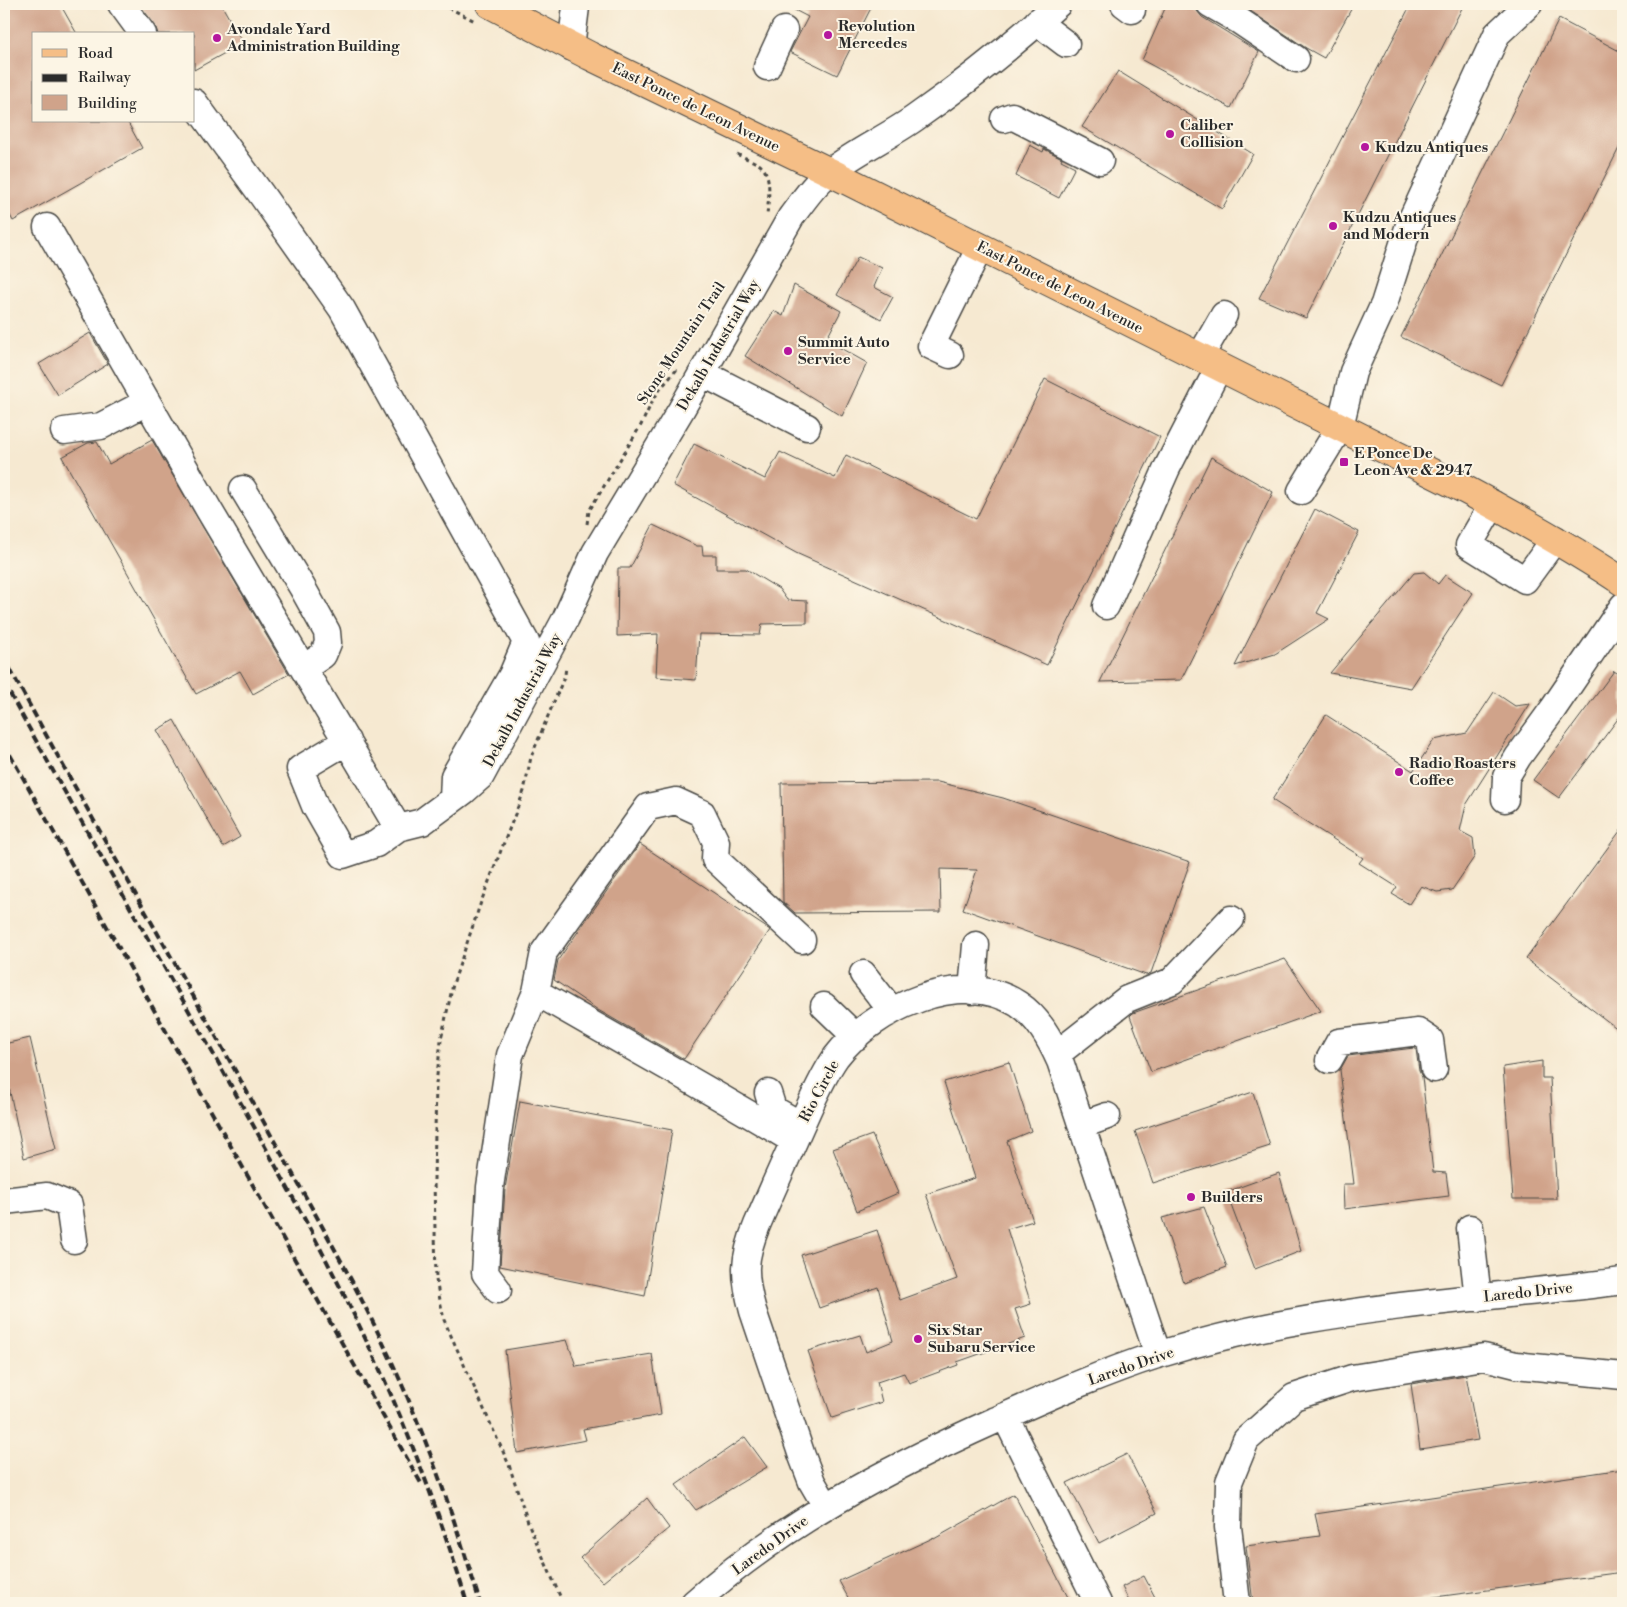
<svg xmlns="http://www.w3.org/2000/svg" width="1627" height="1607" viewBox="0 0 1627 1607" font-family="'Libre Bodoni',serif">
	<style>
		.building { fill: #d0a38a }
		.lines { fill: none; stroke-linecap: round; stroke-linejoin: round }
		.minor-casing { stroke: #494844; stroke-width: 29 }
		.major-casing { stroke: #494844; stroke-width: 30 }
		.path { stroke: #494844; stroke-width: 3; stroke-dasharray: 4 4; stroke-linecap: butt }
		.minor { stroke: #fff; stroke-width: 26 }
		.major { stroke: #f5be86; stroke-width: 28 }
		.rail { stroke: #2b2b2b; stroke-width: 4; stroke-dasharray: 8 4; stroke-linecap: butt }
		.poi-dot { fill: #b5179e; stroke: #fcf5e5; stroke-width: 2 }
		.labels { text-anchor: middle; stroke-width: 4; stroke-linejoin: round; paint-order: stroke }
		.poi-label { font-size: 15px; font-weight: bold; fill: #2b2b2b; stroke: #fcf5e5; text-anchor: start }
		.street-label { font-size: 15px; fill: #2b2b2b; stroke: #fcf5e5 }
	</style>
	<rect width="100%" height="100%" fill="#fcf5e5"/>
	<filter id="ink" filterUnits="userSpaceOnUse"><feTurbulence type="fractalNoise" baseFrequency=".02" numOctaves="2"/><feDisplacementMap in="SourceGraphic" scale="10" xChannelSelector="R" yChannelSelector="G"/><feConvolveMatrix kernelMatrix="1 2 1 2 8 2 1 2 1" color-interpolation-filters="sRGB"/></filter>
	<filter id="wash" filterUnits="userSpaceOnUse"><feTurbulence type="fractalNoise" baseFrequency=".0096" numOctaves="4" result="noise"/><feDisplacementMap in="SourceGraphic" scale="20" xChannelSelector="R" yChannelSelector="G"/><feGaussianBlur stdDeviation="1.12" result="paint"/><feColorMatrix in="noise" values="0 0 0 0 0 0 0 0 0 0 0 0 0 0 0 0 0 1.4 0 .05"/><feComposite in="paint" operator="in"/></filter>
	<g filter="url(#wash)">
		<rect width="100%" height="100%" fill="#f6e9d1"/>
		<g id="blocks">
			<path class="building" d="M4,4h56l17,30h-43v87h93l15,27 -129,73 -9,-17z
				M139,4h82l22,39 -49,27v-36h-36l-3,-9z
				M783,4h90l-36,71 -47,-23 18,-35z
				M1167,4h28l2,7 5,6 57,35 -28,56 -89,-48z
				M1240,4h114l-30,54 -18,-10z
				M1411,4h53l-158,314 -47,-20z
				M1559,19l64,34v87l-122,245 -100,-48z
				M1118,71l135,83 -31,55 -140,-82z
				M1030,145l13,7 1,-3 18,9 -1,2 14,7 -16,31 -43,-22z
				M858,257l24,11 -8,19 19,10 -12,22 -44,-24z
				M794,285l47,26 -15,29 41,23 -25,53 -97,-60 29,-45 9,5z
				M90,333l18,31 -50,31 -19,-31z
				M1045,379l115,58 -113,228 -251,-112 -123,-68 21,-41 71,35 15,-27 55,26 11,-23 130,64z
				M152,440l137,234 -36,20 -13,-23 -44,23 -134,-237 26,-14 9,-1 12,22z
				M1211,457l62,35 -92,188 -81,2z
				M1315,509l44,23 -42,81 12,6 -54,35 -40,12z
				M653,525l44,21h5l1,9h13v14h30l33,20 8,11 20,1v22l-45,1 -2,11 -61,-1 -3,46 -40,-3 2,-43 -41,2 1,-68h12z
				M1424,572l14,12 7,-9 28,18 -62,95 -81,-15 84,-100z
				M1614,671l9,6v35l-64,86 -26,-18z
				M1494,692l21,14 15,-2 -64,101 -6,26 13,7 2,18 -23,34 -15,2 -16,-6 -12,18 -17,-10 5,-7 -38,-24 4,-5 -91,-58 54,-85 87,56 21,-31 33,-7z
				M174,720l66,117 -17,10 -66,-117z
				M938,782l65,16 187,64 -39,111 -5,2 -183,-66 14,-39 -37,-1 1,43 -146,1 -12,-11 -2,-119z
				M1623,827v206l-97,-74z
				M640,844l130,86 -86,129 -86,-49 -44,-30 4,-20z
				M1285,959l36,52 -170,61 -21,-56 3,-3z
				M30,1038l26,111 -32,9 -20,-94v-20z
				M1414,1048l2,1 3,22 3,6 11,95 13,1 3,23 -105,13 -1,-25h11l-14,-114 8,-14z
				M1542,1061v17h8l7,121h-44l-10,-132z
				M1009,1062l22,69 -24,10 26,80 -26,8 24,75 -16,5 10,29 -68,24 1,3 -49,18 -5,-10 -27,9 5,20 -50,16 -24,-67 52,-16 6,17 27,-11 -15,-54 -59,21 -18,-53 76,-25 23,70 57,-21 -31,-85 49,-16 -31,-96z
				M1253,1092l17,54 -117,37 -18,-52z
				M520,1101l152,29 -27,166 -145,-30 5,-77z
				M872,1135l26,58 -41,18 -24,-62z
				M1279,1173l22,78 -46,18 -29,-77z
				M1204,1207l23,60 -43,16 -22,-65z
				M567,1340l9,26 76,-12 9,61 -78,14 3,11 -69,13 -12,-103z
				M1466,1375l12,65 -58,9 -9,-65z
				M745,1437l22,30 -71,43 -20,-25z
				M1127,1454l30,59 -58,30 -32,-60z
				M1623,1469v103l-233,31h-137l-7,-57 74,-10 -5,-22z
				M1014,1494l57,109h-220l-12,-22 94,-43 1,1z
				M647,1498l22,30 -66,54 -23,-24z
				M1144,1576l14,27h-28l-8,-16z"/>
		</g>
	</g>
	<g filter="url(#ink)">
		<use href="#blocks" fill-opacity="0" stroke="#494844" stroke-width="1"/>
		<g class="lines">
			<defs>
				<path id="minor" d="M121,4l22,30
					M1124,4l8,6
					M1210,4l28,16 58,39
					M1037,22l29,22
					M571,47l5,-40
					M767,67l17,-37
					M194,102l67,92 81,115 184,333 -14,33 -58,101 -1,23
					M1004,119l8,-3 88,45
					M47,227l162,283 189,318 24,-6 42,-31 17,-15 85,-158 29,-65 86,-143 110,-193c12,-16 24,-34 40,-46 26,-20 57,-34 84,-53 50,-35 98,-73 143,-114
					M950,355l-19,-9 49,-99
					M1200,357l24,-42
					M702,373l105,54
					M64,431l37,-5 46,-24
					M243,489l59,98 25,45 1,11 -5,12 -19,13
					M1301,491l39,-64 13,-55 31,-68 25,-79 88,-191 32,-30
					M1493,504l-24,41 56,35 30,-41
					M1106,606l61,-138 52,-101
					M347,741l-47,28 15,37 28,49 33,-11 22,-16
					M1505,799l1,-22 12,-20 35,-48 70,-103
					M863,974l29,37
					M972,991l4,-46
					M536,992l8,-40 104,-145 28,-6 26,12 14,29 -1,17 87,81
					M824,1006l32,31
					M1057,1054l70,-55 45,-18 59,-62
					M1329,1060l10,-18 79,-10 12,8 4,29
					M768,1093l5,16 28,16
					M1082,1125l25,-9
					M4,1201l43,-5 22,9 5,35
					M1470,1228l8,70
					M498,1290l-13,-17 5,-86 20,-132 26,-63c86,50 173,97 258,149
					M1005,1416l93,187
					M826,1506l-14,-24 -10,-26 -49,-145c-10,-36 -10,-52 4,-86 15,-35 31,-70 46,-104 10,-22 19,-44 33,-64 36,-48 126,-90 182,-53 20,13 32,35 42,57l98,294
					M694,1603c88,-79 193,-134 300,-182 54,-24 107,-48 163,-66 46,-14 94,-26 142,-34 107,-19 216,-26 324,-40
					M1237,1603l-9,-76 1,-45 17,-42 48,-43 58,-19 132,-21 32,8 107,11"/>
				<path id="major" d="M490,4l100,52 240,116 636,318c54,29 106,58 157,92"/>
			</defs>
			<use href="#minor" class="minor-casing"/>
			<use href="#major" class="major-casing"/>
			<path class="path" d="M441,4l34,17
				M737,154c7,4 18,7 24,12 12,11 7,35 6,50
				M587,524l2,-13 52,-86 12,-25 8,-12 18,-21
				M563,1603l-34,-78 -20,-60 -65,-145 -8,-40 -2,-100 2,-96 5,-44 12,-56 28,-82 43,-111 7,-34 34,-82 1,-9"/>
			<use href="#minor" class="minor"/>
			<use href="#major" class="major"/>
			<path class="rail" d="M4,658c87,161 180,319 268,479 46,82 94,164 131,250 31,71 55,143 77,216
				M4,683c72,130 146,259 219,388 50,90 100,178 144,271 40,84 73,172 100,261
				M4,744l418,741"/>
		</g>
	</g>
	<g class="poi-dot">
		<circle cx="828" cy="35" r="5"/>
		<circle cx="217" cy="38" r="5"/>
		<circle cx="1170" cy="134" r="5"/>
		<circle cx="1365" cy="147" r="5"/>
		<circle cx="1333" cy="226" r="5"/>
		<circle cx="788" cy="351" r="5"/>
		<rect x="1339" y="457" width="10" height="10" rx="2.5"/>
		<circle cx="1399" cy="772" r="5"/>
		<circle cx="1191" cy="1197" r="5"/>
		<circle cx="918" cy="1339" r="5"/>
	</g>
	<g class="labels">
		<g class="poi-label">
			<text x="838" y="31">Revolution<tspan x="838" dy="17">Mercedes</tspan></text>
			<text x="227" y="34">Avondale Yard<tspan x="227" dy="17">Administration Building</tspan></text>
			<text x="1180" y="130">Caliber<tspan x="1180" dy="17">Collision</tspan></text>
			<text x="1375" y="152">Kudzu Antiques</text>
			<text x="1343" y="222">Kudzu Antiques<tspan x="1343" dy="17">and Modern</tspan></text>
			<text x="798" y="347">Summit Auto<tspan x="798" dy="17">Service</tspan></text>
			<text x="1354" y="458">E Ponce De<tspan x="1354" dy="17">Leon Ave &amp; 2947</tspan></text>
			<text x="1409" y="768">Radio Roasters<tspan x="1409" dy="17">Coffee</tspan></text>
			<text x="1201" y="1202">Builders</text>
			<text x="928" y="1335">Six Star<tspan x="928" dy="17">Subaru Service</tspan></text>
		</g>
		<g class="street-label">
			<text transform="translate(696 107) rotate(26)" y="5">East Ponce de Leon Avenue</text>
			<text transform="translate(1060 287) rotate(27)" y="5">East Ponce de Leon Avenue</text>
			<text transform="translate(681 343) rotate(-56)" y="5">Stone Mountain Trail</text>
			<text transform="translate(718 345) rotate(-60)" y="5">Dekalb Industrial Way</text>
			<text transform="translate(522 700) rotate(-62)" y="5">Dekalb Industrial Way</text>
			<text transform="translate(819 1091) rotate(-62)" y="5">Rio Circle</text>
			<text transform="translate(1528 1292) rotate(-6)" y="5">Laredo Drive</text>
			<text transform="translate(1131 1366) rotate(-19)" y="5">Laredo Drive</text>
			<text transform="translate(770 1545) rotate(-36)" y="5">Laredo Drive</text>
		</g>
	</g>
	<rect width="1627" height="1607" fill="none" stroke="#fcf5e5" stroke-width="20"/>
	<rect x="32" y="32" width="162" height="90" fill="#fcf5e5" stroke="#a8a49b"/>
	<rect x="42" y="49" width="25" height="8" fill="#f5be86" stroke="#a8a49b"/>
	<text x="78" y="58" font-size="15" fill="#2b2b2b">Road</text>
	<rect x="42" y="74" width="25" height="8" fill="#2b2b2b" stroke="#a8a49b"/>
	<text x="78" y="82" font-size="15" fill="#2b2b2b">Railway</text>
	<rect x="42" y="95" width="25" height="15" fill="#d0a38a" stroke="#a8a49b"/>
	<text x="78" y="108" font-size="15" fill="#2b2b2b">Building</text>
</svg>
